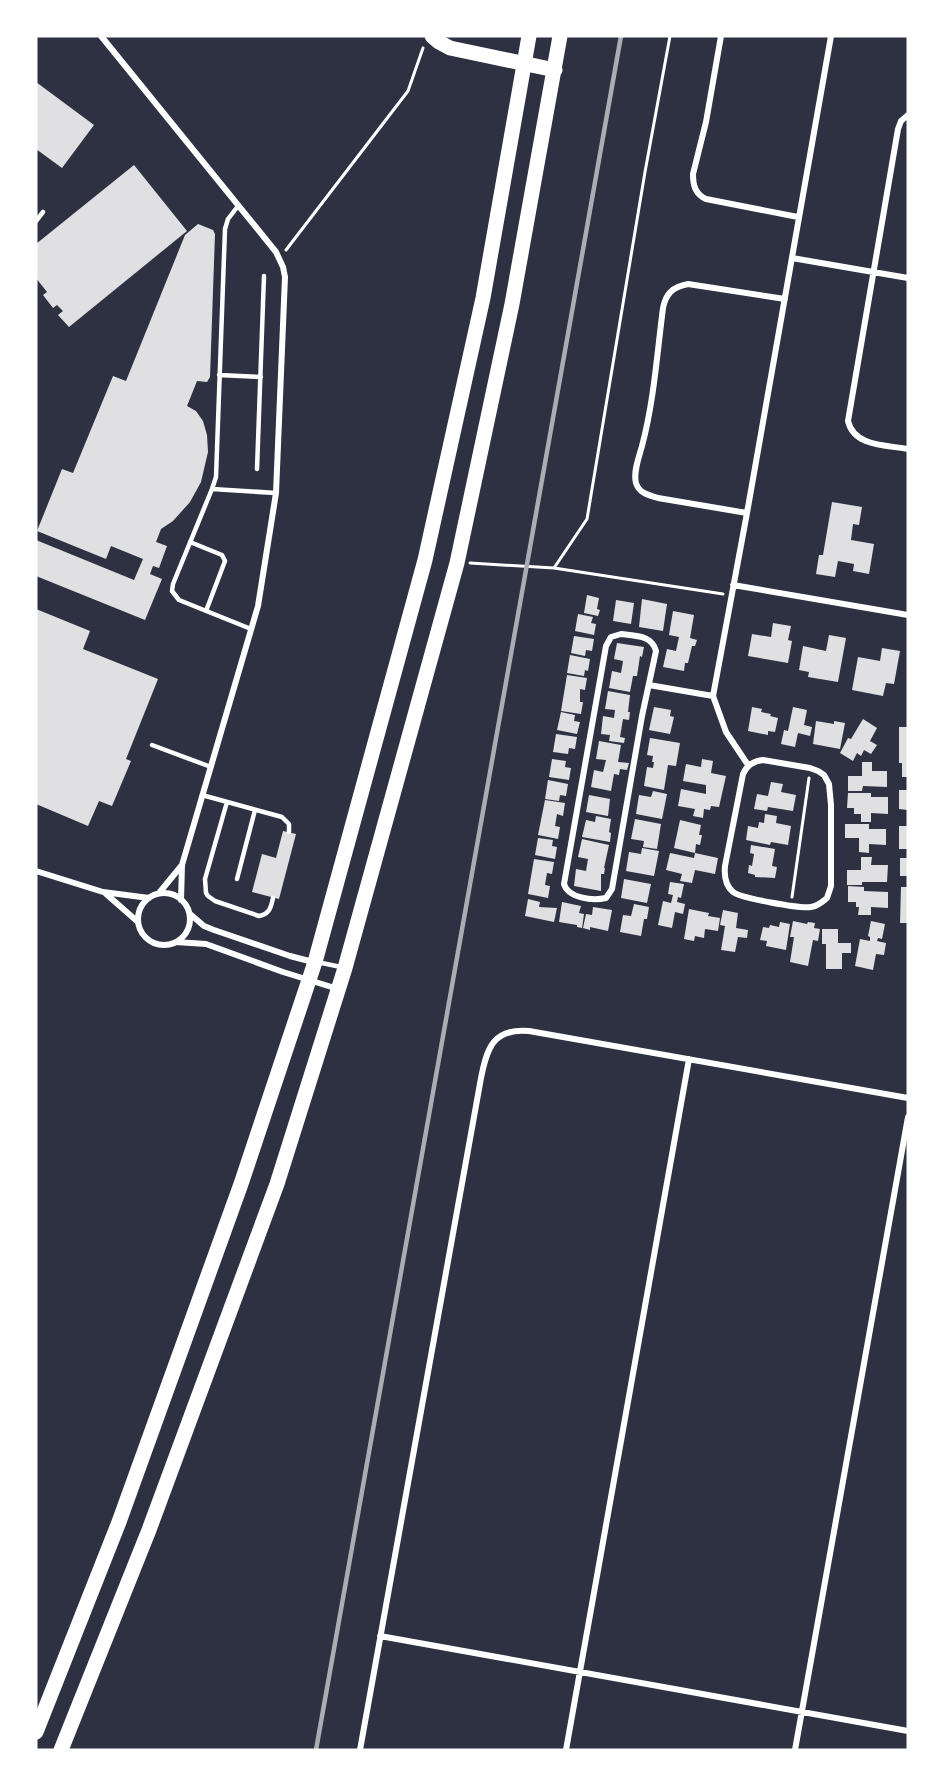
<svg xmlns="http://www.w3.org/2000/svg" width="944" height="1786" viewBox="0 0 944 1786" font-family="'Asap Condensed',sans-serif">
	<style>
		.building { fill: #e0e0e3 }
		.lines { fill: none; stroke-linecap: round; stroke-linejoin: round }
		.path { stroke: #fff; stroke-width: 3 }
		.service { stroke: #fff; stroke-width: 4.5 }
		.minor { stroke: #fff; stroke-width: 6 }
		.primary { stroke: #fff; stroke-width: 15 }
		.rail { stroke: #abadb3; stroke-width: 4.5 }
	</style>
	<rect width="100%" height="100%" fill="#2d3142"/>
	<path class="building" d="M36,82l58,43 -32,43 -26,-19z
		M134,165l53,66 -118,96 -11,-12 5,-4 -6,-6 -4,3 -10,-13 4,-3 -11,-14v-34z
		M198,224l15,6 2,4 -5,143 -3,5 -10,-1 -10,25 9,5 7,10 4,14 1,17 -7,30 -11,20 -17,19 -12,8 -5,13 11,4 -8,22 -6,-2 -3,8 12,5 -17,41 -109,-44v-36l98,40 9,-21 -32,-13 -5,13 -69,-28 25,-62 11,4 40,-97 13,5 59,-146z
		M832,502l30,5 -3,18 -6,-1 -2,16 23,4 -5,30 -16,-3 1,-7 -16,-3 -3,16 -19,-3 3,-19h4z
		M587,595l12,3 -2,11 3,1 -2,6 -14,-3z
		M642,599l25,5 -4,27 -24,-4z
		M616,600l18,3 -3,21 -18,-3z
		M36,609l54,22 -7,18 75,30 -32,80 5,2 -19,45 -13,-5 -11,25 -52,-22z
		M673,611l21,4 -4,23 7,2 -2,6h-3l-4,17h-3l-1,8 -21,-4 4,-18 9,2 3,-14 -10,-2z
		M578,614l15,3 -2,6 5,1 -2,11 -19,-4z
		M773,623l18,3 -3,14 4,1 -4,22 -40,-7 4,-22 19,3z
		M829,635l17,3 -8,44 -30,-5 1,-5 -10,-2 4,-24 23,5z
		M574,636l20,3 -2,12 -6,-1 -1,6 -14,-3z
		M617,643l27,4 -2,10 -2,-1 -3,20h-4l-3,16 -21,-4 3,-17 9,2 2,-12 -9,-2z
		M882,648l18,3 -6,33 -8,-1 -3,13 -31,-6 6,-33 22,4z
		M570,655l20,4 -2,12 -3,-1 -1,6 -17,-3z
		M567,675l20,3 -2,12 -5,-1v13h3l-2,12 -20,-3z
		M608,691l22,4 -2,17h2l-1,8 -6,-1 -3,18 5,1 -1,5 -15,-2 1,-6 -9,-1 2,-18 11,2 1,-8 -10,-1z
		M654,707l17,3 -1,6 4,1 -4,17 -21,-4z
		M752,707l10,2 -1,3 10,2 -1,2 8,2 -3,14 -7,-1v4l-20,-4z
		M793,707l14,3 -3,15 8,2 -2,9 -12,-3 -3,14 -14,-3 3,-14 4,1z
		M561,712l14,3 -1,6 6,1 -3,12 -20,-4z
		M863,719l14,9 -7,13 7,4 -6,9 -7,-4 -3,6 -4,-3 -4,8 -13,-8 8,-15 3,1z
		M816,721l18,3v-3l11,2 -5,26 -27,-5z
		M899,727h9v50h-6v-14h-3z
		M556,734l21,3 -2,12 -6,-1 -1,6 -15,-2z
		M650,738l30,5 -4,23 -8,-1 -4,25 -20,-4 3,-19 6,1 1,-6h-2l1,-6 -6,-1z
		M599,741l22,4 -3,17 11,1 -2,7 -7,-1 -1,6 -5,-1 -3,17 -20,-4 3,-17 9,2 3,-12 -10,-1z
		M552,759l14,2 -1,6 6,1 -2,12 -20,-3z
		M702,759l11,2 -2,12 15,3 -7,31 -8,-1 -1,4 -6,-1 -1,9 -10,-2 2,-7 -17,-3 3,-17 25,5v-9l-23,-4 3,-17 15,3z
		M862,762h10v9h15v16l-24,-1 -1,5h-14v-15h14z
		M548,780l20,4 -2,12 -6,-1 -1,6 -14,-2z
		M771,782l12,2 -2,8 15,3 -3,16 -25,-4 -1,4 -13,-2 3,-15 11,2z
		M899,790h9v20l-9,-1z
		M653,791l14,3 -5,25 -26,-5 3,-19 12,2z
		M848,793h23v4h17v17l-17,-1v9h-10v-8h-7v-6h-7z
		M589,795l21,4 -2,17 -22,-4z
		M545,800l20,3 -2,13 -6,-2 -2,12 5,1 -2,12 -20,-4z
		M765,814l12,2 -1,7 15,3 -3,19 -17,-3 -1,3 -24,-5 2,-14 10,2 1,-6 5,1z
		M596,816l15,3 -2,13 2,1 -1,9 -28,-5 4,-17 9,2z
		M635,819l26,5 -4,25 -14,-2 1,-6 -13,-2z
		M680,820l21,5 -2,10h3l-2,10 -4,-1 -1,9 -21,-5z
		M845,824h24v5h17v16l-17,-1v9l-10,-1v-14h-14z
		M899,826h9v23h-9z
		M283,831l13,3 -17,65 -27,-7 10,-38 14,4z
		M538,838l15,2 -1,6 5,1 -2,12 -20,-4z
		M582,839l27,6 -5,23h1l-1,6h-3v17l-27,-5 2,-17 10,2 2,-12 -10,-2z
		M751,845l24,4 -3,17 5,1 -2,11 -20,-1v-2l-7,-2 1,-8 3,1 2,-12 -4,-1z
		M642,848l17,3 -5,25 -28,-5 3,-19 12,2z
		M670,853l24,5 1,-5 23,5 -3,16 -20,-4 -3,13 -12,-2 2,-7 -16,-4z
		M861,857h11l-1,8h17l-1,17h-25v3h-15v-15h14z
		M900,858h8v18h-8z
		M534,859l20,3 -2,12 -5,-1 -2,12 5,1 -2,12 -20,-4z
		M624,879l27,5 -4,19 -26,-5z
		M670,882l14,2 -3,14 -3,-1 -1,5 8,2 -2,10 -8,-2 -3,16 -14,-3 5,-24 8,2 2,-8 -5,-1z
		M848,886l16,1v4l24,1v16l-17,-1v8h-13l1,-8h-3v-5h-8z
		M901,887h7v36h-8z
		M528,899l12,3 -1,5 18,1 -3,14 -29,-6z
		M562,902l19,4 -2,7 5,1 -2,14 -5,-1v-2l-18,-3z
		M634,904l15,3 -2,12h-3l-3,17 -21,-4 3,-17 8,1z
		M593,907l19,3 -4,21 -18,-4v3l-7,-2 3,-14 6,1z
		M689,909l20,4 -1,3 12,2 -2,13 -13,-2 -1,9 -9,-2 -1,5 -10,-2z
		M723,910l15,3 -2,15 12,2 -1,8 -9,-1 -3,15 -14,-2 4,-24 -5,-1z
		M793,921l14,3 1,-2 7,1 -1,5 6,1 -2,12 -5,-1 -5,26 -18,-4 4,-25h-4z
		M871,921l14,3 -3,15 -4,-1 -1,3 9,2 -2,12 -8,-1 -3,16 -18,-4 5,-27 10,2v-4l-2,-1z
		M780,922l10,2 -4,26 -20,-4 1,-5 -7,-1 3,-13 6,1 1,-3 9,2z
		M822,929h16v14h13v10h-9v16h-16v-25h-4z"/>
	<g class="lines">
		<path class="path" d="M286,250l122,-159 15,-43
			M470,563l84,5 169,26
			M554,568l33,-49 58,-347 25,-136
			M792,897l17,-119"/>
		<path class="service" d="M238,206l-10,13 -3,10 -9,248 -4,12 64,4
			M36,221l7,-9
			M219,375l42,2
			M257,469l7,-193
			M212,489l-39,95 -1,7 7,9 72,29
			M190,542l32,13 3,6 -19,50
			M152,745l59,22
			M202,795l80,22 7,7v8
			M227,802l-22,77 1,14 2,3 7,5 44,15c11,-2 12,-9 14,-18
			M237,879l18,-69
			M317,962l24,5"/>
		<path class="minor" d="M101,36l175,216 7,15 2,10 -9,216 -18,113 -76,259 -1,35
			M721,36l-15,86 -13,52c0,11 2,20 13,25l92,18
			M908,115l-7,6 -3,8 -50,292c6,26 39,24 60,28
			M792,258l116,20
			M747,513l-89,-15c-10,-3 -19,-5 -22,-15 -3,-11 3,-26 6,-37 12,-45 15,-92 21,-138 3,-15 10,-21 25,-24l97,15
			M733,585l175,30
			M621,634c14,2 31,1 35,17l-14,65 -30,173 -6,9c-14,3 -38,0 -42,-14l42,-238 5,-9z
			M649,685l64,11
			M763,760l47,8 8,3 6,4 5,9 2,21v81l-4,12c-5,4 -9,8 -16,9 -10,2 -71,-9 -78,-15 -8,-7 -9,-16 -8,-26l18,-92c4,-9 10,-13 20,-14z
			M748,765l-22,-33 -13,-36 34,-183 84,-477
			M36,871l67,21 46,6
			M105,893l33,29
			M159,893l23,-28
			M138 919a26 26 0 1 1 52 0a26 26 0 1 1-52 0Z
			M190,914l14,12 10,4 76,26 23,6
			M176,942l30,2 77,28 55,17
			M380,1636l528,95
			M360,1750l121,-672c6,-30 12,-50 48,-47l379,67
			M566,1750l123,-691
			M795,1750l113,-633"/>
		<path class="primary" d="M432,36l7,6 11,6 105,22
			M36,1732l83,-210 122,-338 74,-222 110,-402 58,-262 46,-262
			M61,1750l88,-220 128,-346 68,-216 112,-405 55,-259 48,-268"/>
		<path class="rail" d="M316,1750l305,-1714"/>
	</g>
	<rect width="944" height="1786" fill="none" stroke="#ffffff" stroke-width="75"/>
</svg>
